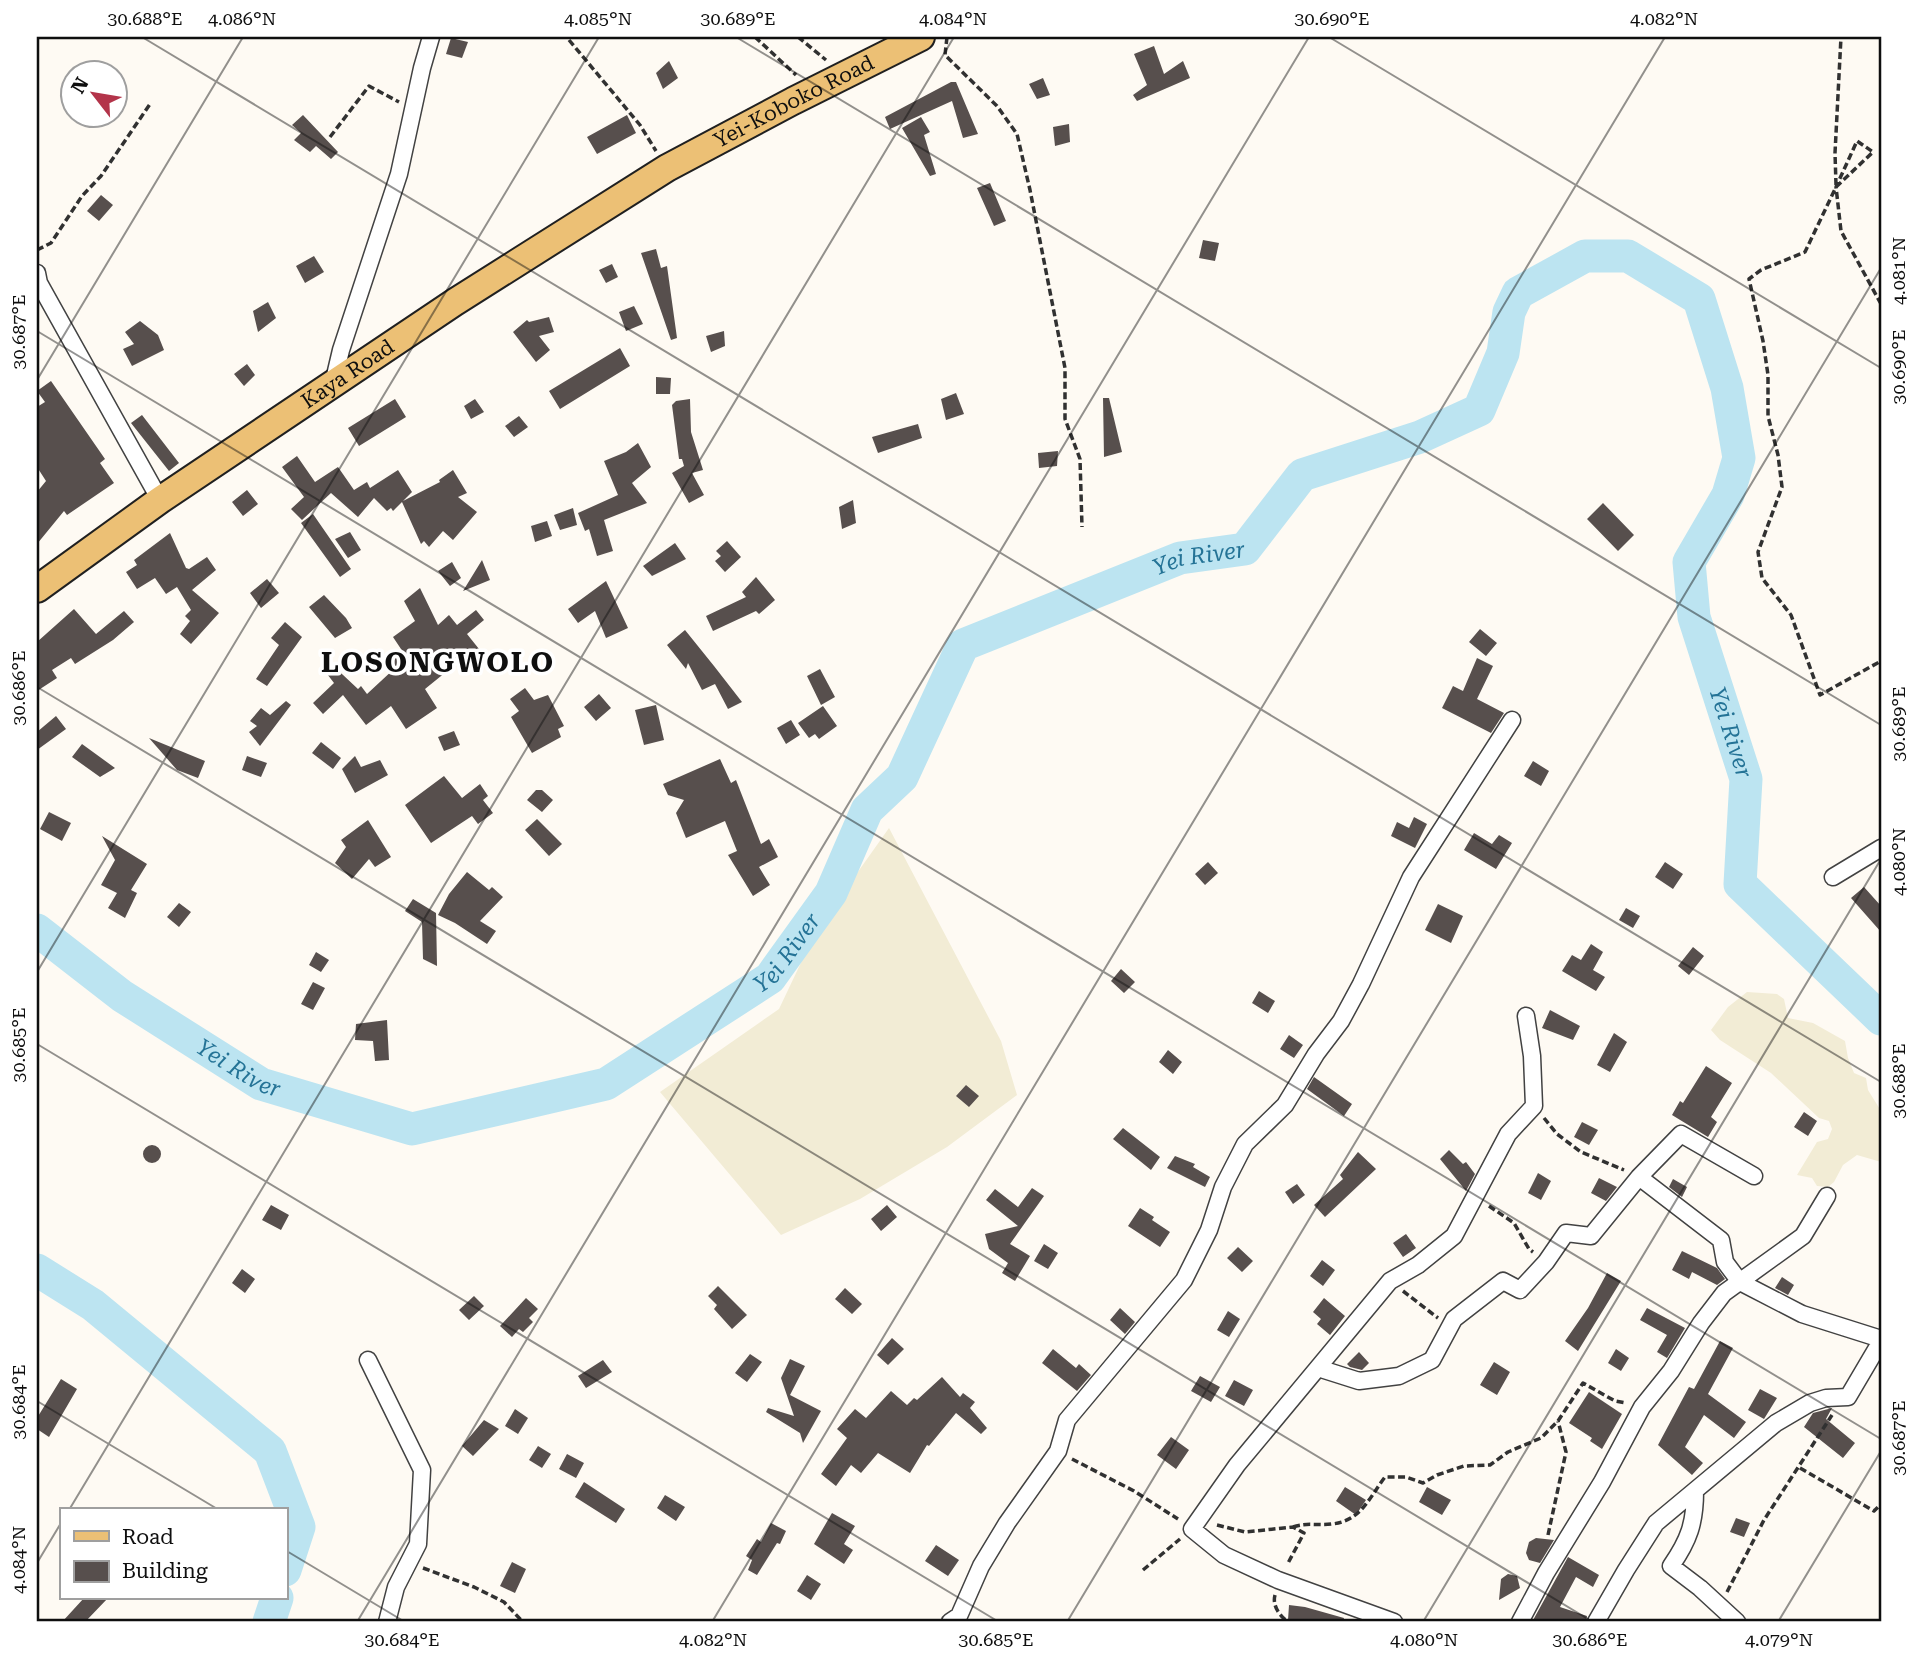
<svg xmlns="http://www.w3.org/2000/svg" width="1918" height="1659" viewBox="0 0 1918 1659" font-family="'Roboto Serif',serif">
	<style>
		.farmland { fill: #f2ecd5 }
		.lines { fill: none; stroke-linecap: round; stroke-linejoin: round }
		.river { stroke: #bce4f1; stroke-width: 33 }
		.building { fill: #574f4d }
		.minor-casing { stroke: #424242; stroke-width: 19 }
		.primary-casing { stroke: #202020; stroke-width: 30 }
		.path { stroke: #313131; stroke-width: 3.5; stroke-dasharray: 7 3.5; stroke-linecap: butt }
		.minor { stroke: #fff; stroke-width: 16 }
		.primary { stroke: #ecc075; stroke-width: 26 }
		.ticks { fill: none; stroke: #0f0f0f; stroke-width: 2; stroke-opacity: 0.45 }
		.labels { text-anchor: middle; stroke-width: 7; stroke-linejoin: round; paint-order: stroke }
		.street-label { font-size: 21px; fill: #0f0f0f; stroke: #fff }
		.water-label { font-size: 23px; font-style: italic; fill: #247396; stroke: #fff }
		.district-label { font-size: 28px; font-weight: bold; letter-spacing: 2px; fill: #0f0f0f; stroke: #fff }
		.neatline { fill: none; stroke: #0f0f0f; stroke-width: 2.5 }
		.ticks-label { font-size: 18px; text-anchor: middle; fill: #0f0f0f }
	</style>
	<rect width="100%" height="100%" fill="#fefaf3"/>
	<path class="farmland" d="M889,828l112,213 16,54 -70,52 -87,52 -79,36 -121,-143 119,-83 37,-78z
		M1747,992l30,2 7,5 4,19 25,5 32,18 3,17 6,15 12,5 2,12 13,21v51l-24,-7 -14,10 -9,17 -6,5 -11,-1 -5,-8 -15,-3 20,-33 11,-3 4,-10 -3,-8 -10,-3 -48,-45 -51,-33 -9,-10 17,-23z"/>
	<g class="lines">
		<g class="river">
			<path id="s1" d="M37,930l85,66 139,88 151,45 194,-45 164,-106 61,-85 36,-83 35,-33 61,-132 217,-87 65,-9 57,-74 118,-38 59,-27 24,-57 6,-41 9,-19 67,-37h43l71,43 28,89 12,70 -11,37 -39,67 5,55 52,162 -6,105 141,135"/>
			<path d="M37,1270l56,35 177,146 29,76 -14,43"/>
			<path d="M269,1622l8,-24"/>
		</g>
	</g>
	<path class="building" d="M451,38l17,4 -6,16 -16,-4z
		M1154,46l10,28 19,-13 7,17 -53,23 -4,-6 14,-10 -13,-31z
		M669,61l9,17 -15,11 -7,-16z
		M1043,78l7,17 -13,4 -8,-15z
		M951,82h5l22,52 -15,4 -11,-37 -62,28 -5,-12z
		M303,115l35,37 -7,7 -15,-13 -6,6 -16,-12 7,-7 -9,-8z
		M627,115l9,18 -39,21 -10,-17z
		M921,117l9,15 -6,3 12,39 -6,2 -28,-48z
		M1069,124l1,18 -15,4 -2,-19z
		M990,183l16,38 -12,5 -17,-38z
		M101,195l12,10 -14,16 -12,-10z
		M1203,240l16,3 -4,18 -16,-3z
		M656,249l5,19 6,-2 10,72 -6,2 -30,-87z
		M314,256l10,16 -19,11 -9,-17z
		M612,264l6,13 -12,6 -7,-13z
		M268,302l8,16 -18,14 -5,-21z
		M634,306l9,18 -17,7 -7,-19z
		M549,317l5,15 -15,4 11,14 -14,12 -23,-30 14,-12 2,2z
		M140,321l18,14 6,15 -32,16 -9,-17 11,-5 -9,-12z
		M724,331l1,15 -14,6 -5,-16z
		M620,348l10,18 -70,43 -11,-18z
		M247,364l8,11 -11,11 -10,-12z
		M656,377l15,1 -1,16h-14z
		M51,381l54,78 -5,4 14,20 -47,32 -3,-4 -27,33v-52l9,-11 -9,-14v-60l8,-5 -8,-11z
		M956,393l8,21 -18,6 -5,-21z
		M1103,398h6l13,54 -18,5z
		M395,399l11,18 -47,29 -11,-18z
		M475,399l9,13 -13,7 -7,-13z
		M690,399l1,33 12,38 -11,3 12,22 -15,8 -17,-30 12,-7 -2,-7h-3l-7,-54 4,-4z
		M142,415l37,48 -10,8 -38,-48z
		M519,416l9,11 -14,10 -9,-11z
		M918,424l4,14 -44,15 -6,-16z
		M638,443l13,24 -19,16 15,20 -43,17 9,31 -16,5 -8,-27 -4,2 -7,-18 40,-18 -14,-34 22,-9z
		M1058,451l-1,15 -18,2 -1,-15z
		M297,456l18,26 23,-15 16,23 13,-8 3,6 28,-18 14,22 -9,9 37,-19 -1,-2 14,-10 14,23 -9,4 19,15 -24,28 -10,-9 -14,16 -5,-6 -3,3 -19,-42 -9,9 -2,-3 -4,3 -13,-13 -16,19 -27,-24 -29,27 -11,-11 13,-12 -22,-30z
		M247,490l11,14 -15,12 -11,-14z
		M853,500l3,23 -14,6 -3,-22z
		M1603,503l31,32 -16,16 -31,-32z
		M573,508l4,17 -17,5 -6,-15z
		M313,514l38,55 -11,8 -39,-54z
		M547,521l5,15 -17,6 -4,-16z
		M350,532l11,18 -13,8 -13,-19z
		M170,533l16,35 3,1 18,-12 9,13 -24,20 27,23 -28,31 -11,-10 10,-13 -5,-5 6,-6 -14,-23 -11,7 -11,-16 -18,11 -11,-17 11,-7 -3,-5z
		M727,541l14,16 -16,15 -10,-11 6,-5 -5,-5z
		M675,543l11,16 -34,17 -9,-10z
		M482,560l8,20 -27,11z
		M452,562l9,16 -11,8 -12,-15z
		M756,577l19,23 -16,14 -3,-3 -43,20 -7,-15 40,-19 -4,-5z
		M267,579l12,14 -18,15 -11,-15z
		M606,581l22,47 -22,10 -11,-27 -17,12 -10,-14z
		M420,588l18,37 11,-10 8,10 19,-15 8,10 -17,14 16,20 -17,11 -4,-6 -37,30 12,19 -31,21 -15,-23 -25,19 -23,-30 -20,19 -10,-11 21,-20 -13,-17 6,-6 31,29 3,-3 6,8 28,-26 -4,-6 12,-10 -10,-15 22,-16 -11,-20z
		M324,595l22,23 6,10 -17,10 -26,-31z
		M74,609l22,25 28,-23 10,11 -21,18 -38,24 -4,-6 -19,12 5,8 -20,13v-49z
		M285,622l17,15 -35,49 -11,-7 23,-34 -8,-7z
		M1480,629l17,14 -11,13 -17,-14z
		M685,630l29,36 28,36 -14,7 -13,-25 -13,6 -14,-27 -2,6 -19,-24z
		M1477,658l16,8 -16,33 27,14 -13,20 -49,-25 11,-22 10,5z
		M820,669l15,28 -14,8 -14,-29z
		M525,688l9,12 14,-5 16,31 -6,3 3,8 -29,16 -21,-36 8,-6 -9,-12z
		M599,694l12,14 -15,13 -12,-14z
		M286,701l5,4 -31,41 -11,-14 8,-6 -7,-5 11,-13 9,7z
		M656,705l8,35 -20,5 -9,-35z
		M823,706l14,20 -18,13 -4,-5 -6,4 -11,-15z
		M56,716l10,13 -29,21v-18z
		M791,720l9,15 -14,9 -9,-16z
		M454,731l6,14 -16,6 -6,-14z
		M149,738l56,23 -7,17 -21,-8z
		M321,742l20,16 -8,11 -21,-16z
		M82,744l33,24 -15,9 -28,-20z
		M247,756l20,7 -6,14 -19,-7z
		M355,756l6,11 19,-7 8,15 -33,18 -13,-24z
		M720,759l11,24 5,-3 25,64 8,-5 9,18 -19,10 11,18 -17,11 -25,-41 9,-4 -12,-30 -39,17 -10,-25 8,-13 -16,-5 -5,-11z
		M1533,761l16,10 -8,15 -17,-10z
		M444,776l18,22 18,-14 8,12 -5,4 10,13 -15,11 -6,-8 -41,27 -26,-38z
		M536,790h6l11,10 -11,12 -15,-12z
		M49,812l22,11 -9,18 -22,-12z
		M1414,817l13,7 -12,24 -24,-12 6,-14 12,6z
		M537,819l25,25 -13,12 -24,-26z
		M368,820l23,37 -16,10 -6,-8 -17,20 -17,-16 11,-16 -5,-7z
		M1474,833l18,11 7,-9 13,8 -16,26 -32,-19z
		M102,836l45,28 -16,26 6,3 -12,25 -17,-10 9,-15 -16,-8 14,-25z
		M1208,862l10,11 -13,12 -10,-11z
		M1665,862l18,12 -10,15 -18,-12z
		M467,872l22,18 3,-3 11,10 -23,24 16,10 -9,13 -32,-21 -17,-8 11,-21z
		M1864,887l17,19v26l-30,-34z
		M413,899l23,14 1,53 -14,-7 -1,-37 -17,-11z
		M179,903l12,9 -12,15 -12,-10z
		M1438,904l25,12 -12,27 -26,-13z
		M1626,908l14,8 -7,12 -14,-8z
		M1591,944l12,8 -10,18 12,7 -9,14 -34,-20 10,-16 9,5z
		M1693,947l11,9 -15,19 -11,-9z
		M316,952l13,8 -8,12 -12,-7z
		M1121,969l14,13 -11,11 -13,-12z
		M313,982l12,6 -12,22 -12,-6z
		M1259,991l16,10 -7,12 -16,-10z
		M1550,1010l30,16 -7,14 -31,-12z
		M387,1020l2,40 -14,1 -2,-20 -18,-1 1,-16z
		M1614,1033l13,9 -17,30 -13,-7z
		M1289,1035l14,10 -9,13 -14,-9z
		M1168,1050l14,12 -9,12 -14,-12z
		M1706,1066l26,17 -21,34 6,5 -9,15 -36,-22 8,-14 3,2z
		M1314,1077l38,27 -8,12 -37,-27z
		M966,1085l13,11 -10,11 -13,-11z
		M1804,1112l13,9 -9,15 -14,-9z
		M1582,1122l16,8 -9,15 -15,-8z
		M1123,1128l37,29 -9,13 -38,-31z
		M143 1154a9 9 0 1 1 18 0a9 9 0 1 1-18 0Z
		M1449,1150l14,14 3,-2 9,12 -9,17 -26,-32z
		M1358,1152l18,17 -51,48 -11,-12 29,-26 -3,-4z
		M1175,1156l20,8 -2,3 17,10 -5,10 -38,-19z
		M1538,1173l13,8 -10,19 -13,-7z
		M1599,1178l18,9 -11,14 -15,-8z
		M1673,1179l14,8 -5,10 -13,-10z
		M1297,1184l8,11 -12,9 -8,-12z
		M1032,1188l12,8 -34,48 20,12 -15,25 -13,-8 6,-10 -19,-14 -4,-15 33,-8 -32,-26 9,-11 23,18z
		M271,1205l18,10 -8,15 -19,-10z
		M887,1205l10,12 -16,14 -10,-12z
		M1140,1208l14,9 -2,3 18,12 -10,15 -32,-21z
		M1406,1234l10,14 -13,9 -10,-14z
		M1044,1244l14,9 -10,16 -14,-8z
		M1238,1247l15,14 -11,11 -15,-14z
		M1682,1251l35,17 8,11 -8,6 -25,-13 -3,7 -17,-9z
		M1322,1260l13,10 -12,16 -13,-10z
		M242,1269l13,10 -10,14 -13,-10z
		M1607,1273l14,8 -43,70 -13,-10 23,-33z
		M1782,1277l12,8 -6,10 -13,-7z
		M718,1286l29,29 -15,14 -18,-20 3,-4 -9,-9z
		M845,1288l17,16 -10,10 -17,-15z
		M474,1296l10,10 -15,14 -10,-10z
		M526,1298l12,11 -9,9 4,4 -10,10 -4,-3 -7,8 -12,-11z
		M1324,1298l21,18 -15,19 -13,-11 4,-5 -8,-7z
		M1120,1308l15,14 -10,12 -15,-14z
		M1647,1308l38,20 -18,30 -10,-6 10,-17 -27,-15z
		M1228,1311l12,8 -11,18 -12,-7z
		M892,1338l12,11 -16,16 -11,-10z
		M1720,1341l13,7 -25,46 38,28 -12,16 -30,-23 -19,32 18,16 -11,12 -34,-30 31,-58 5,2z
		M1053,1349l23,19 3,-4 12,11 -14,16 -35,-28z
		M1616,1349l13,9 -8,13 -13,-8z
		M1359,1352l10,11 -7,7 -12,-3 -3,-3z
		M750,1354l12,8 -15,20 -12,-9z
		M790,1359l15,7 -15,29 31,16 -18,32 -3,-10 -34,-21 2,-4 26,8 -13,-38z
		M603,1360l9,12 -26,16 -8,-12z
		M1494,1362l16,10 -13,23 -17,-10z
		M1200,1376l20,11 -9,15 -20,-11z
		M942,1377l18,20 3,-4 12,9 -5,6 17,20 -6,6 -25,-21 -27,33 -2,-1 -17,28 -32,-20 -17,20 -10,-8 -15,21 -15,-12 26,-36 -10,-9 18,-20 11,9 25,-27 16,14 7,-7 3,2z
		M61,1379l16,10 -28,48 -12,-8v-11z
		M1234,1380l19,10 -9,16 -19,-10z
		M1760,1389l17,9 -13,21 -16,-9z
		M1589,1392l33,22 -20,35 -12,-8 2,-3 -23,-15z
		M1832,1408l-6,11 29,24 -12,15 -39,-31 9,-14z
		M515,1409l13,9 -10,16 -13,-8z
		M484,1420l15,9 -26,27 -11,-10z
		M1171,1437l18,13 -13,19 -19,-14z
		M538,1446l13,8 -9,14 -13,-8z
		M567,1454l17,9 -8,15 -17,-9z
		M584,1482l41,27 -9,14 -41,-26z
		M1345,1487l21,13 -10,15 -20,-14z
		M1427,1487l24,13 -9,15 -23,-13z
		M665,1495l20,12 -9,14 -19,-13z
		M832,1513l23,13 -11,18 9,6 -9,14 -30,-20z
		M1736,1518l14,5 -6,14 -14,-5z
		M771,1523l15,8 -6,13 -3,-1 -20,32 -9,-5 4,-10 -6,-4 11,-17 4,3z
		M1536,1538l18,2 -14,23 -11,-3 -3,-7 3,-11z
		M936,1545l23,15 -11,16 -23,-15z
		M1568,1557l31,18 -6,12 -17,-10 -16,30 27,9 -1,6h-54z
		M512,1562l14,7 -11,24 -15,-7z
		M1508,1574l9,2 3,12 -21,12 2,-21z
		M807,1575l14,9 -10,16 -14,-9z
		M84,1598h24l-23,24h-23z
		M1289,1605l16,2 39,11 -1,4 -55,-2z"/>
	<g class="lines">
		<defs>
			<path id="minor" d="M37,273l2,10 121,217
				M333,384l8,-34 58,-176 23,-106 9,-31
				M1833,877l48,-29
				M1639,1177l82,63 4,22 15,20 62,32 79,25
				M368,1360l54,110 -4,74 -22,43 -9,35
				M1318,1368l41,13 40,-5 33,-16 22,-41 49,-38 17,9 26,-28 20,-29 25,3 48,-59 42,-43 73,42
				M1695,1491c0,32 -6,49 -24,75l29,22 37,34
				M950,1622l9,-6 22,-50 26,-43 51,-72 9,-31 117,-140 25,-50 14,-43 22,-43 40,-39 31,-51 25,-33 20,-37 50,-107 101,-157
				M1394,1622l-116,-42 -54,-25 -32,-26 45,-64 153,-184 28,-16 36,-29 54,-102 26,-28 -2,-50 -6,-40
				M1520,1622l26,-49 56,-91 40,-75 29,-36 30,-48 23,-30 79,-57 24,-40
				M1596,1622l30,-52 30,-47 120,-100 34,-20 16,-5 22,-1 33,-56"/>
			<g id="primary">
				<path id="s2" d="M37,589l123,-89 295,-198 212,-134 126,-67 128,-64"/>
			</g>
		</defs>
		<use href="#minor" class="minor-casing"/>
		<use href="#primary" class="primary-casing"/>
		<path class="path" d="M755,37l41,38
			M798,37l28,23
			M947,37l-2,18 52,51 20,28 13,56 35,178v51l15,40 2,68
			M569,40l71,85 16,26
			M330,137l39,-51 30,16
			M1836,185l-1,-32 6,-116
			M37,250l14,-7 31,-47 19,-20 49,-72
			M1881,304l-40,-73 -5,-44 21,-46 16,11 -37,35 -31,65 -44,18 -12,9 14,62 5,34v41l10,39 4,32 -24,65 4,26 29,37 29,80 61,-34
			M1544,1118l13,16 24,18 43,18
			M1489,1206l25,17 15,26 4,3
			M1403,1291l35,27
			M1072,1459l62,32 44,28
			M1800,1468l74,43 7,-7
			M1217,1525l28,7 48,-5 11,6 -17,32
			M1293,1527c14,-5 25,-1 39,-3 29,-3 37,-26 53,-47h21l17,6 14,-8 27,-9 26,-1 18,-13 33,-14 17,-17 25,-38 32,18 11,2
			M1548,1535l18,-83 -8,-31
			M423,1568l51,19 30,15 19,20
			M1143,1570l37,-31
			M1727,1592l37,-72 68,-105
			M1275,1595c-3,11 5,21 13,27"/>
		<use href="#minor" class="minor"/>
		<use href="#primary" class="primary"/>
	</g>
	<path class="ticks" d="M142,37l1739,1045M736,37l1145,688M1329,37l552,331M37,331l1844,1108M37,380l206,-343M37,687l1556,935M37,972l562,-935M37,1044l962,578M37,1401l182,109M69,1510l885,-1473M285,1550l120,72M37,1563l24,-40M357,1622l952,-1585M712,1622l953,-1585M1067,1622l814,-1354M1423,1622l458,-763M1778,1622l103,-171"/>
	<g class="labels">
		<g class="street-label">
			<text dy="7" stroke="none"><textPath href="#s2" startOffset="901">Yei-Koboko Road</textPath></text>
			<text dy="7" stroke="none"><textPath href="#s2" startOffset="378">Kaya Road</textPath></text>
		</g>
		<g class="water-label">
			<text dy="8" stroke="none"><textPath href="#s1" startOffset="1465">Yei River</textPath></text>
			<text dy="8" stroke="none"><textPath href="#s1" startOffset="2578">Yei River</textPath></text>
			<text dy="8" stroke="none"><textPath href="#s1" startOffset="854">Yei River</textPath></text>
			<text dy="8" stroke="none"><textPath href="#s1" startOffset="245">Yei River</textPath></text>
		</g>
		<g class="district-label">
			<text x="438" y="672">LOSONGWOLO</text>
		</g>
	</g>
	<rect width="1918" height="1659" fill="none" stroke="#ffffff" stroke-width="77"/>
	<rect x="60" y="1508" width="228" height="91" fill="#ffffff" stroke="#9f9f9f" stroke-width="2"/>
	<rect x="74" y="1531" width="35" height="10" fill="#ecc075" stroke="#9f9f9f" stroke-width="2"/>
	<text x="122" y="1544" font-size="21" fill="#0f0f0f">Road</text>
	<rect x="74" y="1561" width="35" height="21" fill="#574f4d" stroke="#9f9f9f" stroke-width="2"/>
	<text x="122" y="1578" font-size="21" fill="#0f0f0f">Building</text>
	<g transform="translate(94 94) rotate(301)"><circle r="33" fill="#ffffff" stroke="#9f9f9f" stroke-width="2"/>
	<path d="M0-5L12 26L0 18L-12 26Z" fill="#b3344a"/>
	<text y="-10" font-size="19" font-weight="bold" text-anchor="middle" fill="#0f0f0f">N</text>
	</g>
	<rect x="38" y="38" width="1842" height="1582" class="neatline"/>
	<g class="ticks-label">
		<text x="145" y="25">30.688°E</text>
		<text x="242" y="25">4.086°N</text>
		<text x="598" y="25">4.085°N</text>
		<text x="738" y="25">30.689°E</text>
		<text x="953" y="25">4.084°N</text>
		<text x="1332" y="25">30.690°E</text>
		<text x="1664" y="25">4.082°N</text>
		<text transform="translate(1899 271) rotate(-90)" y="6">4.081°N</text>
		<text transform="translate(19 332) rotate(-90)" y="6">30.687°E</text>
		<text transform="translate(1899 367) rotate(-90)" y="6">30.690°E</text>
		<text transform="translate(19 688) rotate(-90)" y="6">30.686°E</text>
		<text transform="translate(1899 724) rotate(-90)" y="6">30.689°E</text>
		<text transform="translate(1899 862) rotate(-90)" y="6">4.080°N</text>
		<text transform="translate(19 1045) rotate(-90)" y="6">30.685°E</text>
		<text transform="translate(1899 1081) rotate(-90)" y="6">30.688°E</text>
		<text transform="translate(19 1402) rotate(-90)" y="6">30.684°E</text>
		<text transform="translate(1899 1438) rotate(-90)" y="6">30.687°E</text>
		<text transform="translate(19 1560) rotate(-90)" y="6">4.084°N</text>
		<text x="402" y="1646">30.684°E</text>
		<text x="713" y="1646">4.082°N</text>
		<text x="996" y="1646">30.685°E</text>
		<text x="1424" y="1646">4.080°N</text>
		<text x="1590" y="1646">30.686°E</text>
		<text x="1779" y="1646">4.079°N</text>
	</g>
</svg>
